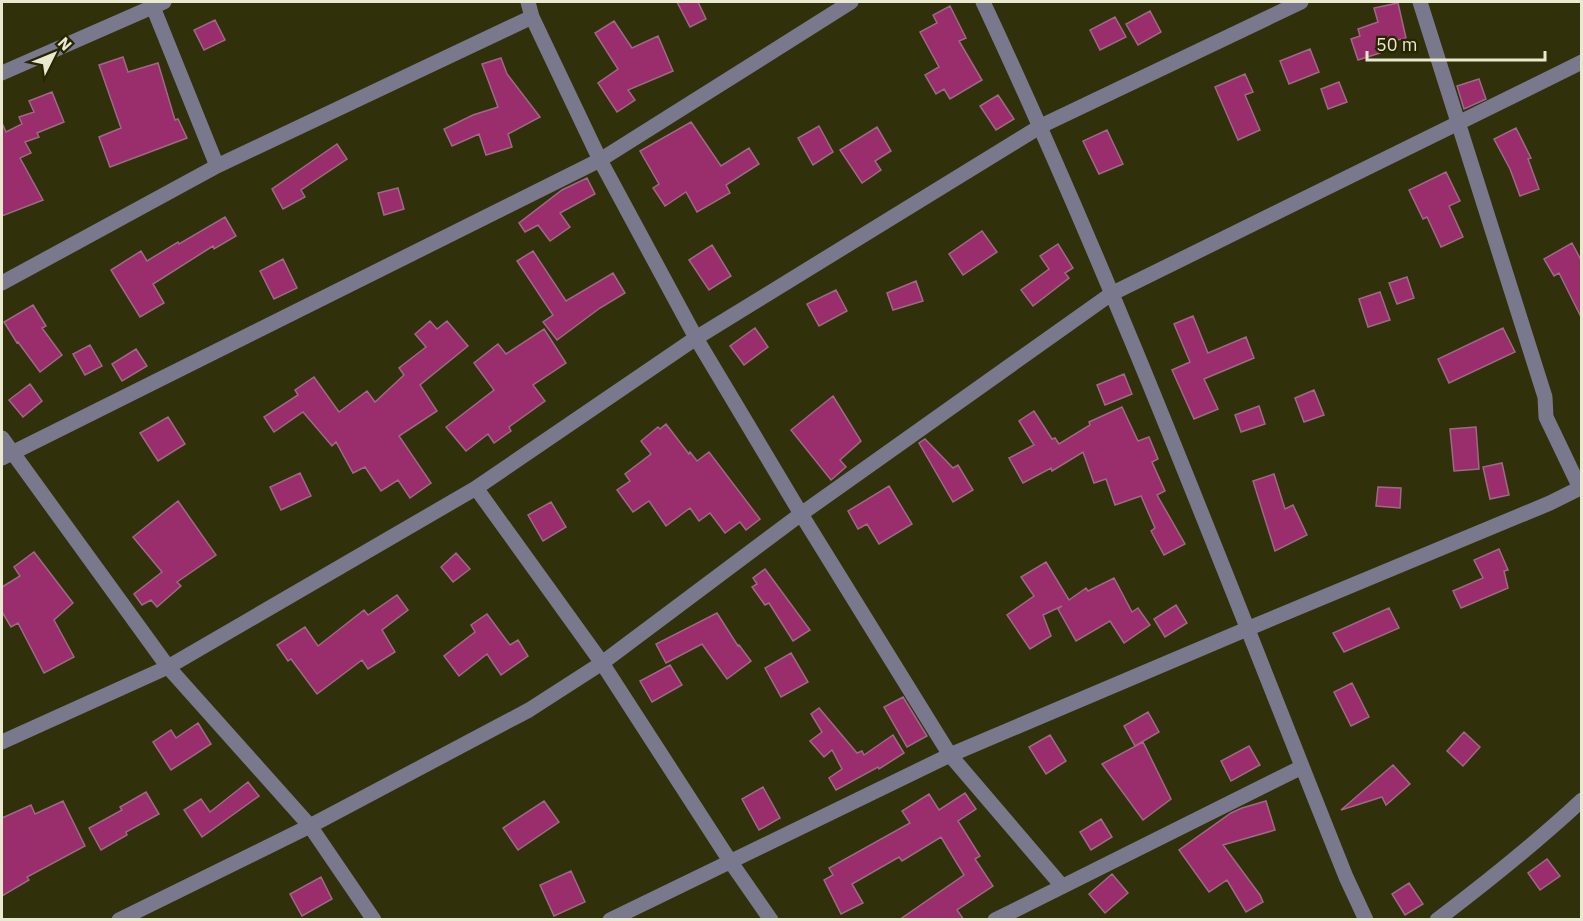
<svg xmlns="http://www.w3.org/2000/svg" width="1583" height="921" viewBox="0 0 1583 921" font-family="'IBM Plex Sans',sans-serif">
	<style>
		.building { fill: #9a2e6c; stroke: #9c6b83; stroke-width: 1.5 }
		.lines { fill: none; stroke-linecap: round; stroke-linejoin: round }
		.minor { stroke: #79788c; stroke-width: 15 }
	</style>
	<rect width="100%" height="100%" fill="#30300a"/>
	<path class="building" d="M677,2h21l8,17 -16,8z
		M1398,3l8,35 -29,7 3,8 -22,7 -7,-21 9,-3 -2,-7 20,-7 -4,-14z
		M950,6l16,32 -7,3 23,39 -32,19 -6,-10 -8,5 -11,-19 14,-8 -19,-35 17,-9 -4,-8z
		M1150,11l11,21 -23,13 -12,-21z
		M1115,17l11,20 -26,13 -10,-20z
		M215,20l10,20 -21,10 -10,-20z
		M614,21l18,27 26,-12 15,35 -45,19 7,10 -18,12 -19,-29 20,-14 -23,-36z
		M1310,49l9,23 -30,12 -9,-23z
		M123,57l5,15 30,-9 17,57 3,-1 9,19 -77,29 -11,-30 22,-9 -22,-63z
		M501,58l6,16 33,43 -32,17 4,13 -26,8 -7,-21 -27,12 -8,-17 29,-14 25,-8 -16,-43z
		M1245,74l8,18 -8,3 15,35 -22,10 -23,-53z
		M1479,79l7,20 -22,10 -7,-23z
		M1339,82l8,20 -19,7 -7,-20z
		M52,92l12,30 -27,11 2,4 -14,5 6,11 -11,5 23,42 -41,16v-93l4,9 16,-8 -3,-7 15,-5 -5,-11z
		M998,95l16,24 -18,11 -16,-24z
		M691,122l30,44 28,-18 10,16 -33,21 4,8 -33,19 -11,-20 -21,14 -12,-18 6,-4 -19,-33z
		M819,126l14,26 -20,13 -15,-27z
		M877,127l14,24 -16,10 6,9 -19,13 -22,-33z
		M1516,128l15,30 -3,1 11,30 -19,7 -10,-27 -16,-30z
		M1107,130l16,34 -24,10 -16,-33z
		M337,144l10,15 -46,31 4,7 -22,12 -11,-20z
		M1446,172l14,29 -11,5 14,31 -22,10 -14,-30 -4,2 -14,-29z
		M587,178l8,16 -35,19 10,14 -20,14 -12,-16 -13,7 -6,-9 43,-33z
		M398,188l6,21 -20,6 -6,-22z
		M225,217l11,19 -22,13 -1,-3 -60,38 11,19 -24,14 -29,-47 30,-19 6,10 31,-19 1,2z
		M982,231l15,21 -34,23 -14,-21z
		M1572,243l9,17v57l-22,-44 -5,3 -10,-17z
		M1058,244l15,24 -8,5 4,5 -36,28 -12,-16 28,-21 -9,-13z
		M712,245l19,31 -22,14 -20,-30z
		M533,251l33,50 47,-28 12,20 -25,15 -43,32 -14,-18 10,-7 -36,-54z
		M283,259l14,29 -23,11 -14,-28z
		M1407,277l7,21 -17,6 -8,-21z
		M916,281l7,20 -30,9 -6,-17z
		M836,290l11,21 -28,15 -12,-22z
		M1380,292l10,28 -22,7 -9,-28z
		M33,305l13,21 -4,2 20,27 -22,17 -22,-30 -1,1 -13,-21z
		M1193,316l15,37 38,-16 8,21 -50,21 14,30 -24,10 -22,-49 18,-8 -16,-38z
		M430,321l7,8 10,-8 21,25 -48,39 17,26 -38,25 32,47 -21,15 -12,-18 -17,11 -16,-24 -12,6 -17,-31 -4,4 -29,-34 -29,20 -10,-15 34,-22 -3,-5 19,-13 25,35 28,-21 8,11 29,-27 -5,-7 27,-21 -11,-13z
		M755,328l13,19 -24,18 -14,-19z
		M1503,328l12,24 -66,31 -11,-24z
		M544,329l22,34 -33,22 12,16 -36,26 2,4 -17,12 -6,-9 -22,17 -20,-24 48,-37 -20,-27 24,-19 8,10z
		M90,345l12,21 -17,9 -12,-21z
		M136,349l11,17 -25,15 -10,-17z
		M1124,374l8,20 -27,11 -8,-20z
		M30,384l12,17 -19,16 -14,-17z
		M1314,390l10,25 -20,7 -9,-24z
		M833,396l28,45 -21,19 6,7 -15,13 -40,-50z
		M1259,406l6,18 -24,8 -6,-17z
		M1122,407l16,34 11,-4 9,22 -6,3 13,29 -8,4 28,49 -21,11 -13,-24 4,-3 -14,-32 -26,9 -9,-26 -12,4 -11,-31 -31,19 -1,-3 -28,15 -14,-25 25,-13 -15,-24 15,-10 18,28 3,-1 4,6 31,-19 -1,-3z
		M168,417l17,27 -27,17 -18,-28z
		M666,424l23,30 1,-2 7,9 12,-9 51,67 -14,11 -6,-8 -15,11 -15,-20 -11,8 -9,-13 -24,18 -17,-25 -16,11 -16,-22 13,-9 -5,-7 26,-20 -10,-13 17,-14 2,2z
		M1476,427l3,42 -25,2 -4,-42z
		M925,439l28,29 5,-3 15,25 -20,12 -34,-59z
		M1502,463l7,32 -19,4 -7,-32z
		M300,473l11,23 -30,14 -11,-23z
		M1274,474l11,35 8,-4 14,30 -32,16 -22,-70z
		M889,486l23,38 -33,20 -12,-20 -9,5 -10,-18z
		M1378,487l23,1 -1,20 -24,-2z
		M178,501l38,54 -39,27 4,4 -24,21 -6,-7 -9,5 -8,-11 28,-22 -29,-35z
		M551,502l15,25 -23,14 -15,-26z
		M1499,549l9,21 -4,1 4,17 -47,20 -8,-17 30,-13 -9,-18z
		M34,552l39,51 -19,17 20,37 -30,16 -26,-50 -7,4 -9,-15v-25l18,-11 -6,-9z
		M456,553l14,16 -17,13 -12,-15z
		M1046,562l23,38 17,-12 2,3 26,-13 18,34 6,-4 12,17 -26,18 -14,-22 -34,20 -18,-32 4,-3 -19,9 8,21 -21,13 -23,-34 27,-19 -13,-19z
		M765,569l45,61 -17,11 -24,-38 -4,2 -13,-18 5,-3 -4,-6z
		M397,595l11,15 -26,20 13,22 -27,17 -6,-9 -45,34 -26,-35 -3,2 -11,-16 28,-18 13,19 46,-36 4,5z
		M1176,605l11,18 -22,14 -11,-18z
		M1389,608l10,20 -55,24 -11,-19z
		M717,613l21,33 1,-1 12,16 -24,18 -25,-35 -36,19 -10,-19z
		M487,614l23,31 8,-5 10,16 -27,19 -14,-21 -28,22 -15,-20 31,-24 -4,-7z
		M791,653l17,29 -27,15 -16,-29z
		M670,665l12,20 -30,17 -12,-21z
		M1352,683l17,34 -18,9 -17,-34z
		M903,697l24,39 -20,11 -23,-40z
		M819,708l38,45 5,-2 2,4 29,-20 11,18 -25,16 -1,-2 -42,23 -7,-12 13,-9 -10,-19 -8,7 -14,-16 12,-9 -11,-18z
		M1148,712l11,20 -24,14 -11,-20z
		M198,723l13,21 -40,26 -18,-28 18,-12 5,8z
		M1464,732l16,15 -17,19 -16,-15z
		M1050,735l16,26 -20,13 -17,-27z
		M1143,742l28,57 -28,21 -41,-56z
		M1249,746l11,19 -29,16 -10,-20z
		M1393,765l17,19 -24,21 -4,-8 -41,13z
		M248,782l11,14 -57,41 -18,-27 17,-11 9,13z
		M763,787l17,31 -21,12 -17,-31z
		M146,792l13,22 -33,18 1,3 -26,15 -12,-22 33,-18 -2,-3z
		M965,793l11,16 -18,12 22,35 -5,3 18,27 -36,24 7,10h-65l65,-45 -23,-38 -39,24 -3,-4 -47,27 11,19 -22,11 -17,-34 9,-5 -4,-7 81,-45 -8,-12 27,-17 10,16z
		M63,801l22,45 -58,31 2,3 -27,16v-78l29,-13 4,9z
		M544,801l15,21 -41,28 -15,-22z
		M1266,801l9,29 -52,15 37,50 3,7 -17,10 -19,-32 -18,12 -30,-42 52,-37 11,-5z
		M1101,819l11,18 -21,13 -11,-18z
		M1547,859l13,17 -20,14 -12,-17z
		M571,871l14,31 -31,14 -14,-31z
		M1112,874l16,19 -23,20 -16,-19z
		M321,877l11,22 -30,17 -12,-22z
		M1409,883l14,21 -18,11 -13,-21z"/>
	<g class="lines">
		<path class="minor" d="M151,2l66,164
			M528,2l4,15 68,143 96,178 105,176 149,241 112,131
			M983,2c134,286 246,582 363,875l20,43
			M1420,2l125,395 1,20 34,71
			M2,73l162,-71
			M2,283l215,-117 315,-149
			M2,438l166,229 142,159 64,94
			M2,458l598,-298 251,-158
			M476,488l126,175 128,198 41,59
			M2,742l166,-75 308,-179 220,-150 345,-212 260,-124
			M119,920l191,-94 219,-116 73,-47 199,-149 310,-220 471,-232
			M610,920l340,-165 297,-126 303,-126 32,-16
			M995,920l307,-153
			M1437,920c50,-38 99,-77 145,-120"/>
	</g>
	<rect width="1583" height="921" fill="none" stroke="#e8e9cf" stroke-width="6"/>
	<g transform="translate(54 54) rotate(47)" stroke="#262601" stroke-width="4.5" paint-order="stroke">
	<path d="M0-4.5L10 22L0 15L-10 22Z" fill="#e8e9cf"/>
	<text y="-9" font-size="16" font-weight="bold" text-anchor="middle" fill="#e8e9cf">N</text>
	</g>
	<path d="M1367 51v9h178v-9" fill="none" stroke="#e8e9cf" stroke-width="3"/>
	<text x="1376" y="51" font-size="18" fill="#e8e9cf" stroke="#262601" stroke-width="4.5" paint-order="stroke">50 m</text>
</svg>
